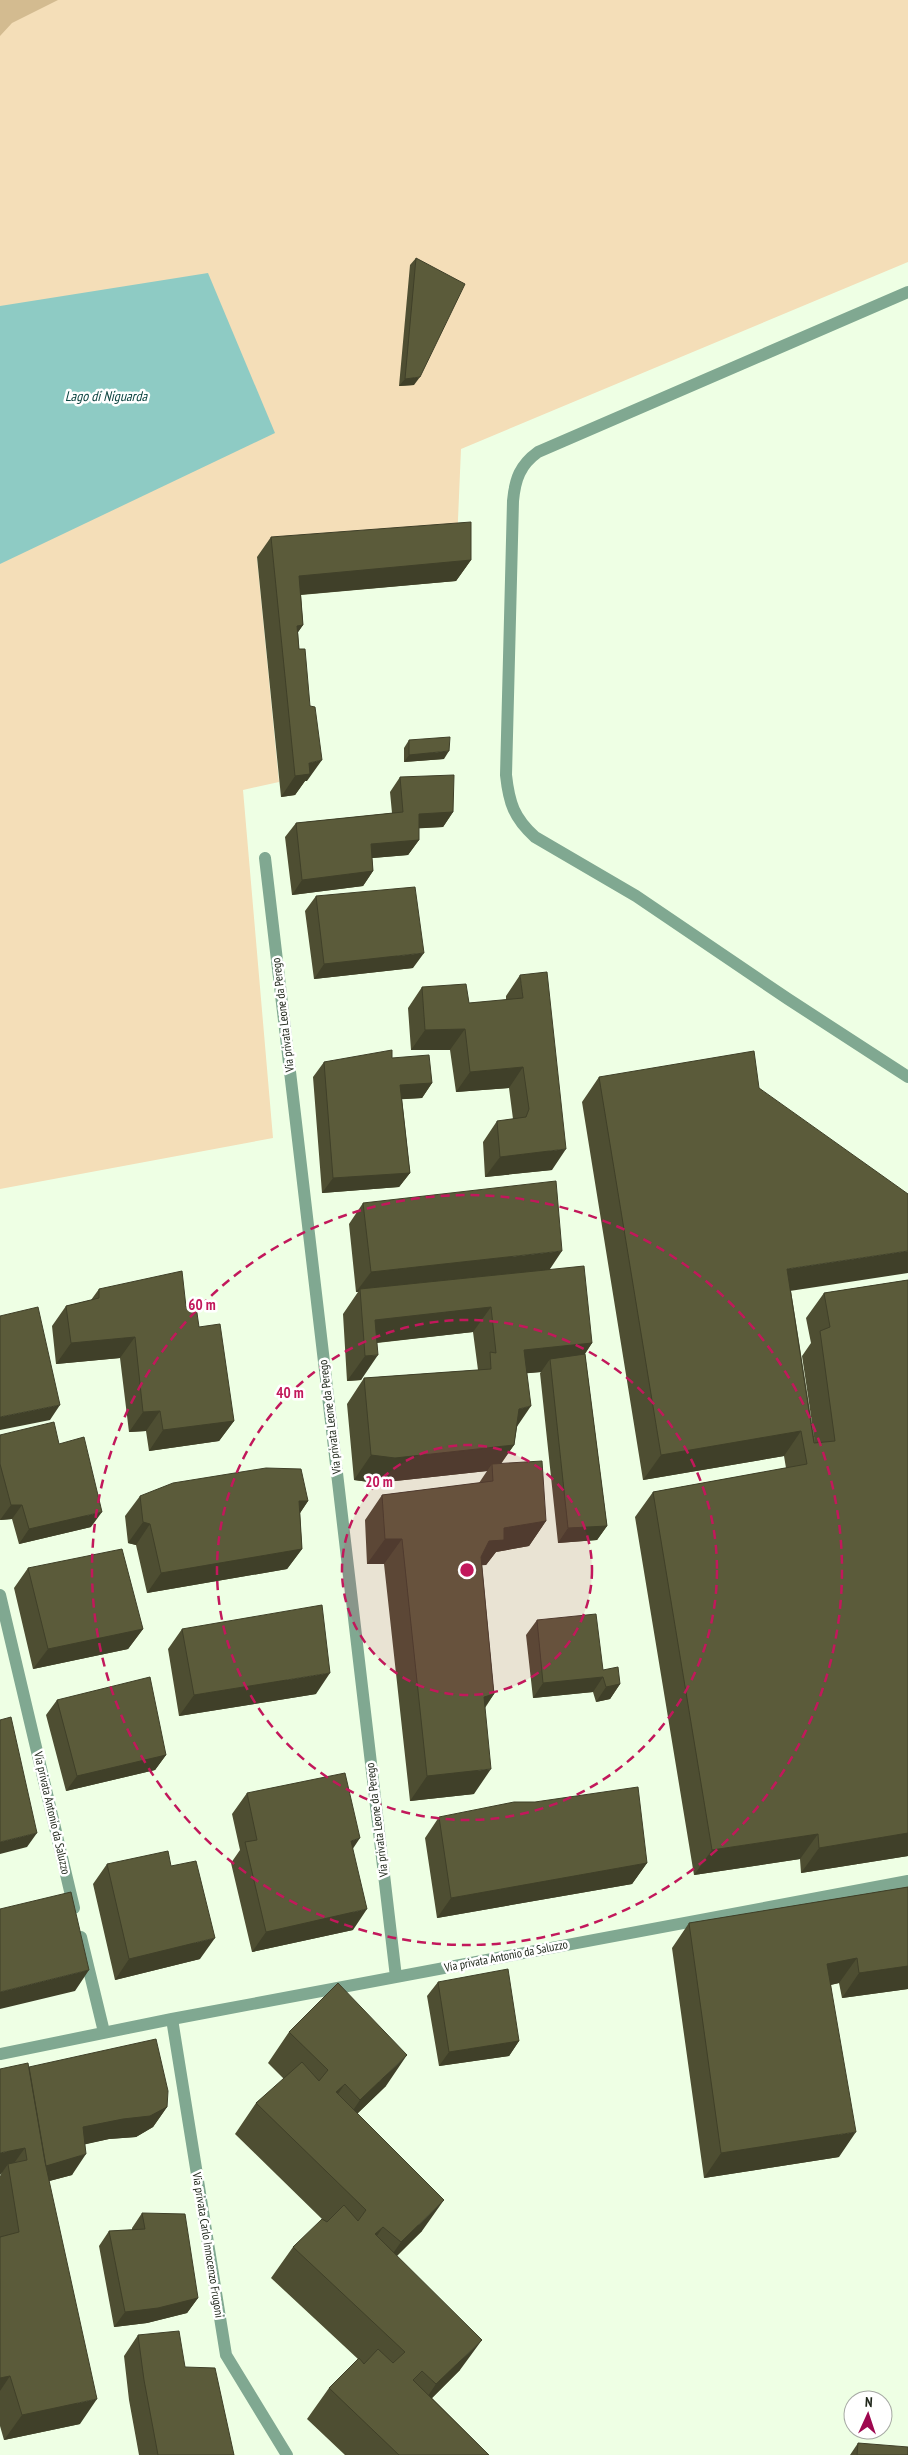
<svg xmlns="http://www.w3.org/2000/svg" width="908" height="2455" viewBox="0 0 908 2455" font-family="'PT Sans Narrow',sans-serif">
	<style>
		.green { fill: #f4deb8 }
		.forest { fill: #d3bb90 }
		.water { fill: #8ecbc4 }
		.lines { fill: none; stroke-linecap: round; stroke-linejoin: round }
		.lane { stroke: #80a891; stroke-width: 12 }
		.street { stroke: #80a891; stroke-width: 12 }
		.wall { fill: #4e4e32 }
		.shaded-wall { fill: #404029 }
		.building { fill: #5b5b3a; stroke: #404029 }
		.ring { fill: none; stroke: #c2185b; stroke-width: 2.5; stroke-dasharray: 9 6 }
		.labels { text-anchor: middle; stroke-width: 5; stroke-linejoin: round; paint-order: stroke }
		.street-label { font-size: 12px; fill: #20271b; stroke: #fff }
		.water-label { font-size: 14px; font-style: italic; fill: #0c4440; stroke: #fff }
		.centre { fill: #c2185b; stroke: #fff; stroke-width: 2.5 }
		.ring-label { font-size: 15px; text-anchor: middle; font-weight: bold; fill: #c2185b; stroke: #fff; stroke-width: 5; stroke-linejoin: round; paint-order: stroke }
	</style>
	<rect width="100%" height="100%" fill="#eeffe4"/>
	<path class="green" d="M0,0h908v262l-447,187 -4,94 -200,15 22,224 -36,8 30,348 -273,51z"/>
	<path class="forest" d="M0,0h58l-46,23 -12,13z"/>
	<path class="water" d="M208,273l67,160 -275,131v-258z"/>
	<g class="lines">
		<path class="lane" d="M908,292l-370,160c-18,13 -23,27 -25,49l-7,274c3,28 8,43 29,62l101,59 152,103 120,78"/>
		<path class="street" d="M265,858l131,1119
			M0,1595l74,313
			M81,1937l23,95
			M172,2019l54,336 61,100
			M0,2054l172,-35 736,-138"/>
	</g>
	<path class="wall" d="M416,258l-2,127 -15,1 11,-121z
		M271,537l200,23 -15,21 -155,14 2,30 -5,7 9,149h-2l-10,14 -14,2 -24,-240z
		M409,740l35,19 -40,3v-14z
		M400,777l53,35 -10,15 -24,1v12l-11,15 -36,3 1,13 -10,15 -71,9 -7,-58 11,-14 96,-10 -2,-21z
		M316,896l97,72 -99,11 -9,-68z
		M520,975l32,195 -67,7 -2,-35 14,-21 16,-2 -4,-31 -53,4 -6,-42h-39l-3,-42 14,-21 47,16 37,-3v-4z
		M392,1058l40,25 -10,15 -20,1 8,74 -11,14 -77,6 -9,-116 11,-15z
		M599,1077l160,11 56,355 -13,-87 9,-13 -5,-25 18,-25 84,-13v576l-107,17 -1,-14 -106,16 -59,-358 18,-25 133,-24 -2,-12 -141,24 -61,-378z
		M363,1203l186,67 43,73 -7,11 22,172 -10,14 -39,3 -18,-170 1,-1 -14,1 -10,54 -3,18 -13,19 45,57 -17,25 -33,6 -10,13h-4l12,129 -9,14 -11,86 -64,7 -26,-237h-17l-2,-44 17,-25 97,-12 8,-12 -110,12 -23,-3 -7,-76 17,-26 114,-8 -5,-38 -96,11 -16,37 -14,1 -4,-67 15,-22h-2l-7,-68z
		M99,1289l87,18 13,20 35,94 -15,20 -70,10 -3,-20 -17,1 -9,-74 -64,6 -4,-38 14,-20 25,-6z
		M0,1435l59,9 32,83 -72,17 -7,-25 -12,1z
		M140,1496l168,5 -8,12 2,36 -15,20 -140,24 -11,-48 -8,-2 -3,-27z
		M28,1568l115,61 -15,20 -95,20 -19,-81z
		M537,1620l66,50 17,14 -10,15 -14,3 -3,-10 -60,6 -7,-63z
		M182,1629l134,65 -137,22 -11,-67z
		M57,1700l109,55 -11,15 -89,21 -20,-76z
		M247,1793l106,55v82l-101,22 -21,-89 9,-13 -8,-36z
		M439,1817l208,46 -15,21 -195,34 -12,-80z
		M107,1864l64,2 29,93 -85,21 -22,-96z
		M908,1887v102l-66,9 -3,-15 -8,2 8,172 -135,21 -32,-230 17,-25z
		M438,1982l81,59 -10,15 -70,10 -12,-70z
		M289,2032l97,54 -29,28 65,117 -25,25 63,114 -28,28 57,57h-144l-38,-36 22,-31 29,-29 -87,-81 22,-31 30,-27 -88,-86 21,-31 28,-24 -16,-16z
		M29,2067l138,40 -14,20 -17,10 -27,2 -24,5 -13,31 -23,6 31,243 -76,16 -4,-14v-250l1,-2z
		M142,2213l56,85 -11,15 -40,10 -33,4 -15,-81 10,-15 23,-1v-2z
		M138,2335l47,32 49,88h-95l-10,-55 -5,-44z
		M858,2443l50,12h-58z"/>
	<path class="shaded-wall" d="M420,377l-6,8 -15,1 6,-7z
		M471,560l-15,21 -171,15 14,-20z
		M303,625l-14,20 8,-19z
		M449,751l-5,8 -40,3 5,-7z
		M322,760l-15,21h-2l-10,14 -14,2 14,-21 14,-13z
		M453,812l-10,15 -35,2 11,-15z
		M419,840l-11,15 -47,4 10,-15z
		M373,871l-10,15 -71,9 10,-15z
		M424,953l-11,15 -99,11 10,-15z
		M465,1029l-15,21h-39l14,-20z
		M523,1067l-14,21 -53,4 14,-20z
		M432,1083l-10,15 -32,2 10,-15z
		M566,1149l-14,21 -67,7 15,-20z
		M410,1173l-11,14 -77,6 11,-15z
		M562,1251l-14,21 -188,17 -2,3h-2l15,-20z
		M908,1251v22l-138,21 17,-25z
		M491,1307l-18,25 -109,12 11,-24z
		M135,1337l-15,21 -64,6 15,-21z
		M592,1343l-17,25 -25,-9 -9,13 -34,3 17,-25z
		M378,1355l-17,25 -14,1 18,-25z
		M60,1405l-10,15 -50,10v-13z
		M531,1406l-17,25 5,-22z
		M160,1411l-14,20 -17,1 14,-20z
		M234,1421l-15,20 -70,10 14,-21z
		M801,1431l-17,25 -141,24 18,-25z
		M514,1445l-18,25 -4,-6 -5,7 -110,12 -23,-3 17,-25z
		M299,1501h9l-14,21z
		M11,1505h11l-10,14 -12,1z
		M102,1512l-11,15 -72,17 10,-15z
		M546,1521l-17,25 -33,6 -10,13 -14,1 17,-25 15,-13z
		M143,1522l7,2 -14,21 -8,-2z
		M607,1526l-10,14 -39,3 10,-15z
		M385,1539h17l-18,25h-17z
		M302,1549l-15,20 -140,24 14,-20z
		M143,1629l-15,20 -95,20 15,-20z
		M330,1673l-14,21 -137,22 15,-21z
		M603,1677l-10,15 -60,6 10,-15z
		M620,1684l-10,15 -14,3 10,-15z
		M494,1694l-18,25 8,-22z
		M166,1755l-11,15 -89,21 11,-15z
		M491,1769l-17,25 -64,7 17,-25z
		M37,1833l-10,14 -27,7v-12z
		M908,1833v23l-107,17 18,-25z
		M818,1834l-18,25 -106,16 18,-25z
		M360,1838l-14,21 5,-18z
		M647,1863l-15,21 -195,34 14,-20z
		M367,1909l-14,21 -101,22 14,-20z
		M215,1938l-15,21 -85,21 14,-21z
		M857,1958l-18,25 -29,6 17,-25z
		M908,1966v23l-66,9 17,-25z
		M89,1970l-14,21 -75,18v-17z
		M519,2041l-10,15 -70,10 10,-14z
		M407,2055l-21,31 -47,45 21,-31z
		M345,2084l-22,31 13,-23z
		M167,2107l-14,20 -17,10 -27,2 -40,9 14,-21z
		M856,2132l-17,25 -135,21 17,-25z
		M25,2148l-16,22 -1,-6 -7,10 -1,1v-22z
		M86,2154l-14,21 -45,12 15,-20z
		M444,2200l-22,31 -43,42 22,-31z
		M383,2227l-21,31 13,-24z
		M198,2298l-11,15 -40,10 -33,4 11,-15z
		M482,2340l-22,30 -45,45 21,-31z
		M10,2376l-10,15v-13z
		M97,2399l-17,25 -76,16 18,-25z"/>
	<path class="building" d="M416,258l49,26 -45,93 -15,2z
		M471,522v38l-172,16 4,49 -6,1 2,23h6l5,57 5,1 7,53 -13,3 1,11 -15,2 -24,-239z
		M450,737l-1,14 -40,4v-15z
		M454,775l-1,37 -34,2v26l-48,4 2,27 -71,9 -6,-57 107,-11 -3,-35z
		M415,887l9,66 -100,11 -8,-68z
		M547,972l19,177 -66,8 -3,-36 29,-4 3,-8 -6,-42 -53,5 -5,-43 -40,1 -3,-43 44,-3 3,19 54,-5 -3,-23z
		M392,1050v8l37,-3 3,28 -32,2 10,88 -77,5 -9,-116z
		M754,1051l5,37 149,106v57l-121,18 27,174 21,-2 -15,-110 10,-4 -6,-34 84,-13v553l-89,15 -1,-14 -106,16 -59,-358 154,-28 -6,-33 -140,24 -62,-378z
		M556,1181l6,70 -191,21 -8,-69z
		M584,1266l8,77 -68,7 7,56 -12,3 -5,36 -119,13 -24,-3 -7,-77 127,-9 -1,-17 6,1 -5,-46 -116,13 3,35 -13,1 -5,-67z
		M182,1271l4,36 10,-1 3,21 21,-3 14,97 -71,9 -3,-19 -17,1 -8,-75 -64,6 -5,-37 33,-8v-9z
		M38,1307l22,98 -60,12v-101z
		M585,1354l22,172 -39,2 -18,-169z
		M54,1422l5,22 25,-7 18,75 -73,17 -7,-24h-11l-11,-41v-29z
		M542,1461l4,60 -42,7v12l-15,1 -8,16 13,137 -10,3 7,72 -64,7 -25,-237h-17l-3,-44 111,-14 -1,-17z
		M266,1468l35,1 7,32h-9l3,48 -141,24 -11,-49 -7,-2 -3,-26 33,-13z
		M122,1549l21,80 -95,20 -20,-81z
		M322,1605l8,68 -136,22 -12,-66z
		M596,1614l7,56 15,-3 2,17 -14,3 -3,-10 -60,6 -6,-63z
		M150,1677l16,78 -89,21 -20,-76z
		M11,1717l26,116 -37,9v-122z
		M345,1773l15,65 -9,3 16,68 -101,23 -21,-90 12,-2 -10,-47z
		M638,1787l9,76 -196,35 -12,-81 75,-15h21z
		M168,1851l3,15 25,-5 19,77 -86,21 -22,-95z
		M908,1887v79l-49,7 -2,-15 -30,6 29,168 -135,21 -32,-230z
		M71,1892l18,78 -89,22v-83z
		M508,1969l11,72 -70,11 -11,-70z
		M338,1983l69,72 -47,45 -15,-16 -9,8 108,108 -43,42 -18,-15 -8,7 107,106 -46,44 -14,-13 -9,9 76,75h-90l-70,-67 30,-30 5,6 14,-15 15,14 12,-11 -112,-105 29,-28 5,3 17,-17 14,16 8,-11 -110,-107 46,-41 17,19 9,-11 -39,-38z
		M156,2039l12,52 -1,16 -17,9 -27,3 -40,8 3,27 -40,12 -17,-99z
		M28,2063l17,99 52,237 -75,16 -12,-39 -10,2v-141l19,-5 -11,-68 19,-4 -2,-12 -25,5v-84z
		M142,2213l43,1 13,84 -40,10 -33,4 -16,-81 36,-2z
		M179,2331l6,36 30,1 19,87h-76l-14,-75 -6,-45z
		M858,2443l50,4v8h-51z"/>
	<circle cx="467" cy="1570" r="125" fill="#c2185b" fill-opacity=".12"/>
	<g class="ring">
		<circle cx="467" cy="1570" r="125"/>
		<circle cx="467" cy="1570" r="250"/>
		<circle cx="467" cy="1570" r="375"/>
	</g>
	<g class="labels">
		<g class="street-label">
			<text transform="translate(283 1015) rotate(-97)" y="4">Via privata Leone da Perego</text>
			<text transform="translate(330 1417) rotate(-97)" y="4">Via privata Leone da Perego</text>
			<text transform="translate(52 1813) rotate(77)" y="4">Via privata Antonio da Saluzzo</text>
			<text transform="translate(377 1820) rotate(-97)" y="4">Via privata Leone da Perego</text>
			<text transform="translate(506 1956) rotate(-11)" y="4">Via privata Antonio da Saluzzo</text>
			<text transform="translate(208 2245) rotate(81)" y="4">Via privata Carlo Innocenzo Frugoni</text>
		</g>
		<g class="water-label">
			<text x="106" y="401">Lago di Niguarda</text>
		</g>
	</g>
	<circle cx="467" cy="1570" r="8" class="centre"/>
	<g class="ring-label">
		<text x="202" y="1310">60 m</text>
		<text x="290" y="1398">40 m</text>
		<text x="379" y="1487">20 m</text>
	</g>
	<g transform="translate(868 2415) rotate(3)"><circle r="24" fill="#ffffff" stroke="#a6a9a4"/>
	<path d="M0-4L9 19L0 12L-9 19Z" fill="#9e074f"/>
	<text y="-8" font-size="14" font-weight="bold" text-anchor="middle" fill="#20271b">N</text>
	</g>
</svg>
